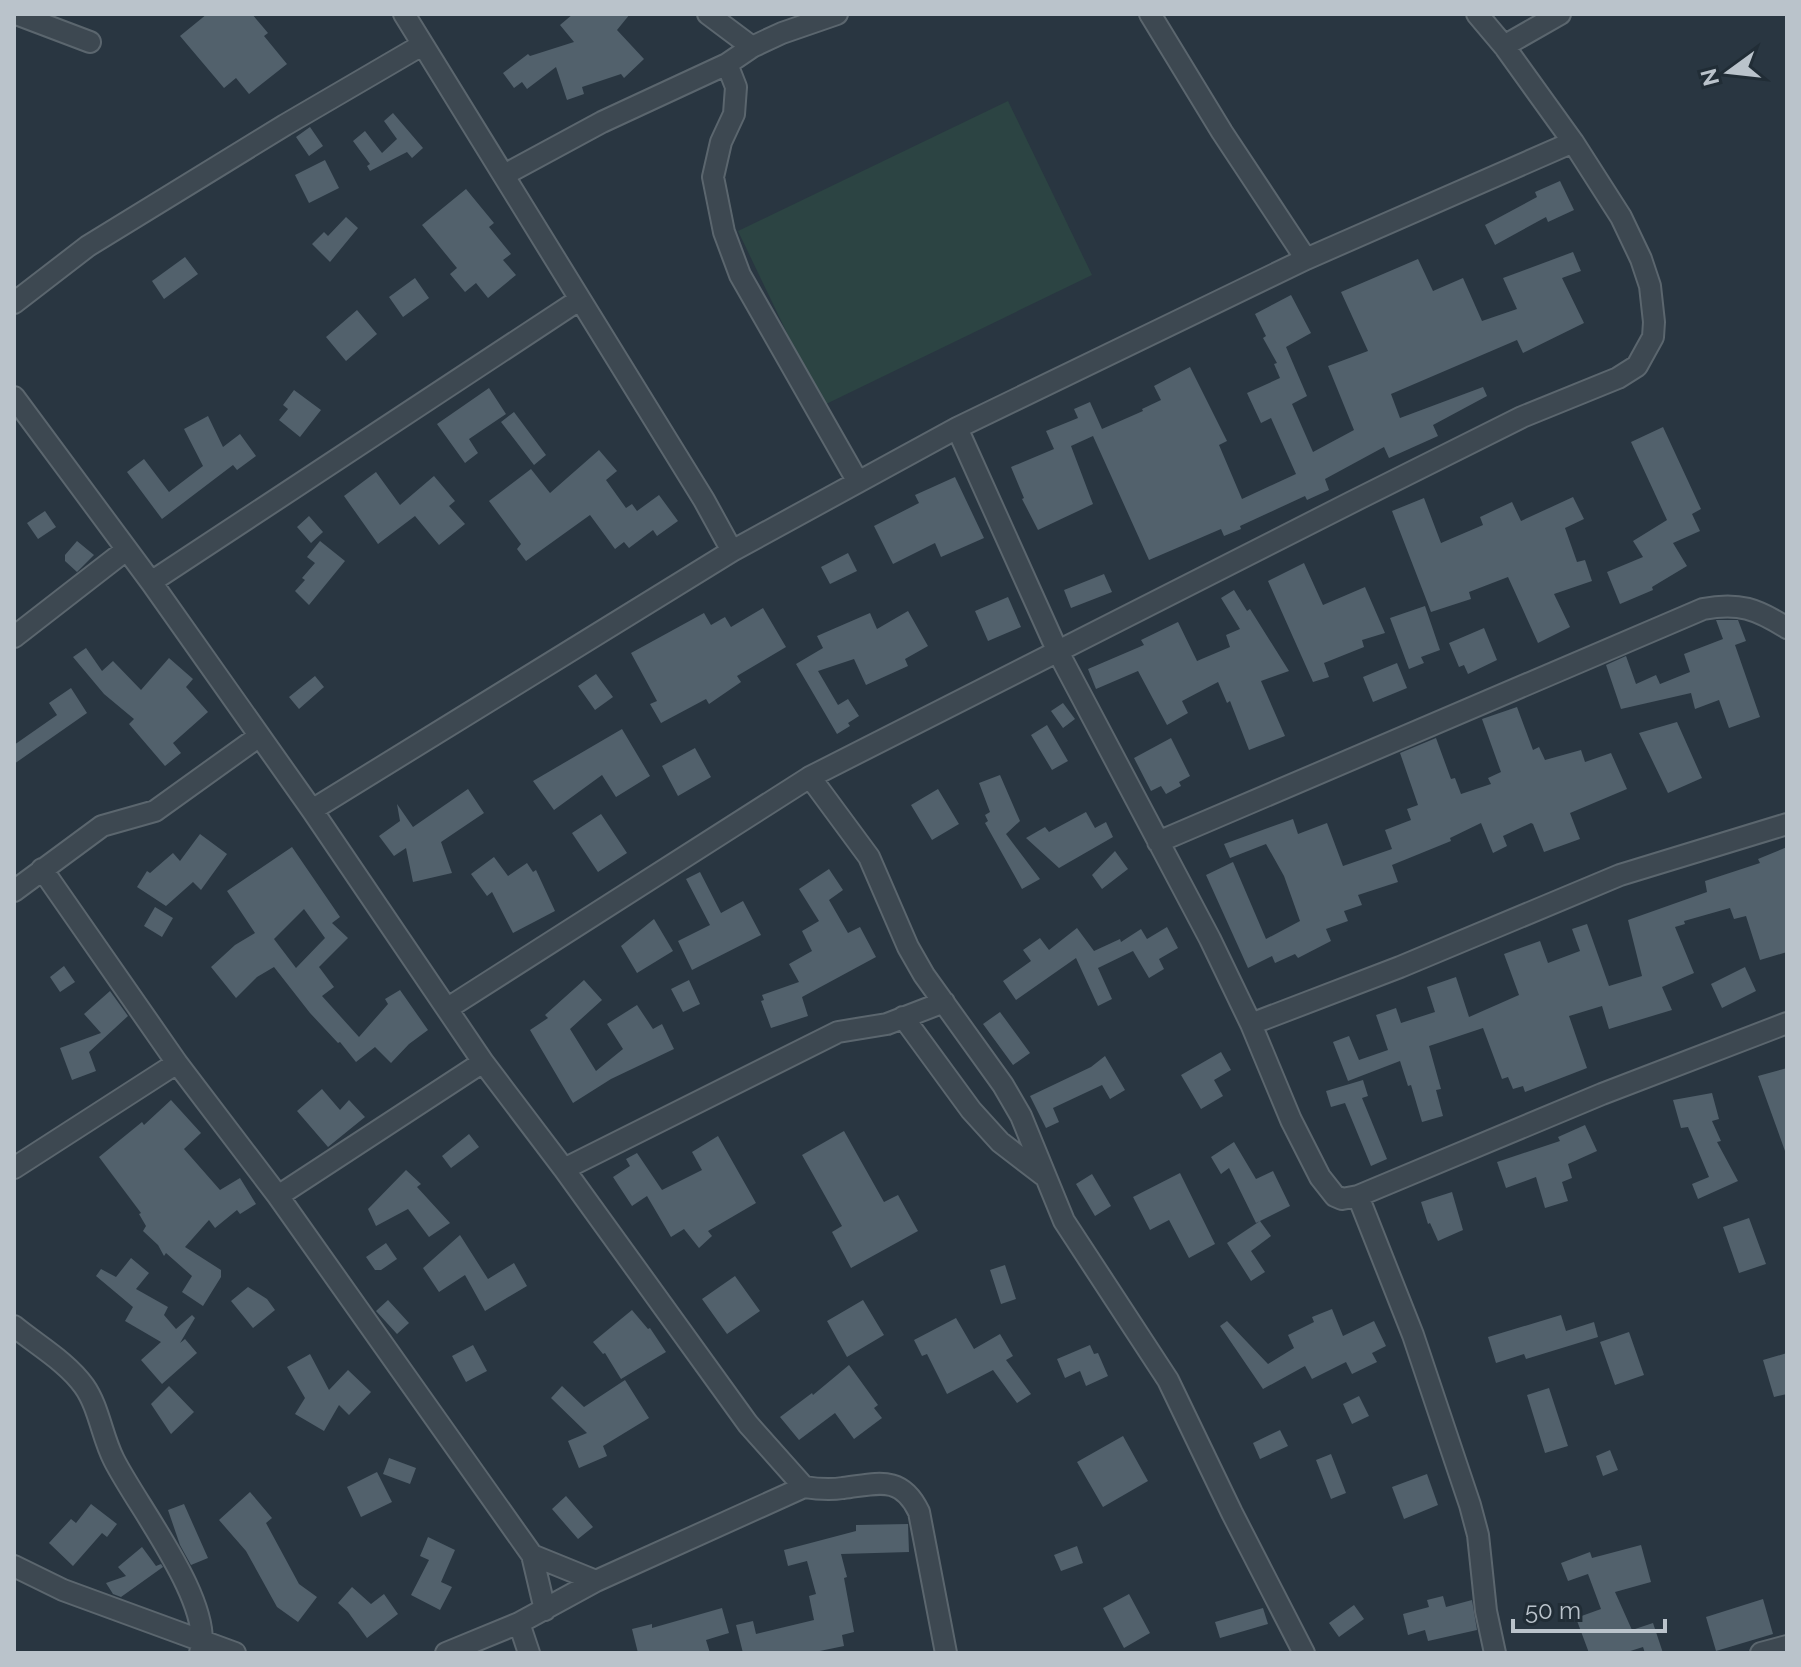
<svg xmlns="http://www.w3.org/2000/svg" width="1801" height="1667" viewBox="0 0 1801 1667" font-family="Raleway,sans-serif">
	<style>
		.green { fill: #2c4443 }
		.building { fill: #52616c; fill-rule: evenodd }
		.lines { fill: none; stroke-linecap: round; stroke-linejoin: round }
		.minor-casing { stroke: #5b666e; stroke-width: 24 }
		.minor { stroke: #3d4851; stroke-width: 20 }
	</style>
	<rect width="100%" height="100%" fill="#293641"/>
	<path class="green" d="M1008,101l84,174 -270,131 -84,-175z"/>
	<path class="building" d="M207,14h45l16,19 -4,3 23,28 -38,30 -13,-16 -12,10 -44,-52z
		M573,14h57l-13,16 27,29 -20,19 -3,-4 -39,13 2,7 -17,6 -11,-33 -29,22 -5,-7 -8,6 -11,-15 25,-19 2,2 44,-14 -14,-17z
		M393,113l30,35 -11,10 -5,-6 -37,19 -3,-5 3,-2 -17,-23 12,-10 17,22 15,-14 -13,-18z
		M310,127l13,19 -14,10 -13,-19z
		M325,160l14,28 -30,15 -14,-28z
		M1560,181l14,29 -26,12 -2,-5 -51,28 -10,-20 52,-28 -2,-5z
		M466,189l28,34 -5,4 22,27 -8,6 13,15 -28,23 -12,-15 -11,9 -15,-18 7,-6 -35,-43z
		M346,217l12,11 -28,34 -18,-18 12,-12 4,4z
		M1573,252l8,19 -19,7 22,45 -61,30 -6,-13 -126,54 9,24 83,-31 4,9 -54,29 5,11 -49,22 -5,-11 -59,32 4,11 -22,10 -2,-4 -65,30 1,3 -17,7 -3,-7 -72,31 -56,-124 -22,10 22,58 -55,26 -16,-31 2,-1 -13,-31 43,-18 -8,-18 32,-13 -4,-9 16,-7 12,27 41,-18 -1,-2 19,-9 -7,-14 36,-19 37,74 -8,4 23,54 54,-25 -25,-56 -10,5 -14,-30 33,-15 -6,-14 3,-1 -14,-25 3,-2 -11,-22 36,-19 20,38 -25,14 21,49 -15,8 21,48 41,-22 -26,-64 40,-15 -27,-59 77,-33 15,32 30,-13 19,43 35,-12 -14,-31z
		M185,257l13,17 -34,25 -12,-18z
		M415,278l14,20 -26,19 -14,-20z
		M357,310l20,24 -31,27 -20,-24z
		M489,388l17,26 -37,25 9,14 -13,10 -28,-39z
		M294,390l27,20 -21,27 -21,-17 9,-11 -5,-4z
		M514,412l32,43 -12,10 -33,-43z
		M208,416l15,31 17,-13 16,22 -19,14 -4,-5 -71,54 -35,-47 17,-13 25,33 34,-26 -19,-37z
		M1663,427l38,82 -9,5 8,17 -27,12 14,23 -35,21 1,3 -33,14 -13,-32 36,-15 -10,-16 34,-21 -36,-78z
		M599,450l18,21 -11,9 20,28 6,-4 5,7 22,-16 19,26 -21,15 -4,-6 -24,18 -5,-6 -9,7 -25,-34 -64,46 -9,-12 4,-5 -32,-43 42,-32 19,24z
		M376,472l24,33 34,-29 21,25 -6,5 16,18 -26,21 -24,-29 -37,28 -34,-48z
		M955,477l29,61 -43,19 -6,-14 -42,21 -19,-38 45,-23 -4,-8z
		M1573,497l11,22 -19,9 12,34 8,-2 7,21 -38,13 16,33 -32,16 -30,-66 -39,15 2,7 -40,13 -39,-101 32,-13 17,45 42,-18 -3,-8 32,-15 9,19z
		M45,511l11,16 -18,12 -11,-16z
		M309,516l14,16 -12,11 -14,-16z
		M77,541l17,14 -17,17 -12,-11v-6z
		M320,541l25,20 -36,44 -14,-14 10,-11 -3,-2 13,-15 -8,-6z
		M848,553l9,18 -27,13 -9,-17z
		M1304,563l19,42 42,-18 20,46 -23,7 2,7 -40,16 5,14 -16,5 -45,-101z
		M1104,574l8,18 -41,16 -7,-18z
		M1234,590l13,21 3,-2 39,62 -28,10 24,55 -36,14 -19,-49 -3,2 -9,-21 -36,19 6,12 -21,12 -29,-54 -42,18 -8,-20 56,-24 -3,-5 37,-18 19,39 33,-14 -4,-12 14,-6 -19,-31z
		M1008,597l13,30 -33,14 -13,-30z
		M1425,606l15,44 -19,7 3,6 -15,6 -19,-51z
		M763,608l23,39 -49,29 4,6 -32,22 -3,-5 -45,24 -11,-19 7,-3 -26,-48 73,-40 7,12 14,-8 6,10z
		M908,611l20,35 -23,13 3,7 -42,19 -12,-26 -36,12 20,34 10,-6 11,17 -11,7 2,3 -13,8 -41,-70 27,-16 -6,-12 53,-23 7,16z
		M1716,620h22l8,21 -11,4 25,72 -31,11 -10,-28 -24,9 -4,-16 -70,16 -15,-44 20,-9 10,28 20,-9 4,9 30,-12 -6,-18 39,-15z
		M1484,628l13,32 -29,14 -4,-9 -5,2 -10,-24z
		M86,648l16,23 11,-10 28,29 28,-32 24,21 -7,8 22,25 -35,31 8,10 -16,13 -36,-42 5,-5 -30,-25 -31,-37z
		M1397,663l10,25 -34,14 -10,-25z
		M596,674l17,23 -18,13 -17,-24z
		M315,676l9,11 -25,22 -10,-12z
		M71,688l16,25 -73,51v-19l43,-30 -8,-12z
		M1063,703l12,16 -12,9 -12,-17z
		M1517,707l16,43 6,-3 6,13 36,-10 4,12 26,-9 16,36 -57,24 10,26 -36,13 -11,-28 -2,-1 -28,13 4,10 -14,7 -12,-30 -31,15 1,3 -59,24 6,17 -40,13 4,10 -18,6 4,10 -22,8 5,12 -33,17 -3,-4 -20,9 -3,-7 -24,12 -42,-93 27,-13 33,77 34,-18 -16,-45 -18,-32 -36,14 -6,-14 69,-25 5,15 29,-11 16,43 49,-17 -7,-19 26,-10 -4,-11 11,-4 -18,-52 36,-15 15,41 4,-1 6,16 30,-10 -3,-6 13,-6 -19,-53z
		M1677,722l25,56 -34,15 -29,-60z
		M1047,725l21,36 -16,9 -21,-35z
		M622,729l28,47 -34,21 -14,-22 -48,35 -21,-29z
		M1171,738l19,38 -11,6 2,4 -15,8 -5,-8 -10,5 -17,-33z
		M695,748l16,29 -33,19 -16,-30z
		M1000,775l20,46 -14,13 34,45 -18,10 -37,-66 3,-2 -3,-6 5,-3 -11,-29z
		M468,789l16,24 -43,29 11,31 -39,9 -7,-34 -12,8 -15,-20 21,-15 -3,-17 16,23z
		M938,789l21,35 -27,16 -21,-35z
		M1086,812l9,16 11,-6 7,15 -54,31 -33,-30 19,-11 4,5z
		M601,814l26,39 -29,19 -26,-39z
		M200,834l27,20 -26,36 -8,-8 -27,24 -29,-19 10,-16 3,2 23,-20 7,8z
		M292,847l48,70 -8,6 16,15 -29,29 15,20 -12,9 37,41 29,-33 -3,-5 15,-9 28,40 -19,14 -18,19 -16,-16 -19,15 -16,-20 -2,1 -28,-30 -36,-46 -17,10 -21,21 -25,-31 24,-22 20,-12 -28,-42zM304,909l21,29 -29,30 -22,-29z
		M1787,847v105l-27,8 -14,-44 -12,3 -4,-11 -46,13 1,3 -10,3 19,46 -32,14 10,23 -63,19 -7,-23 -33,10 18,52 -62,24 -2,-6 -10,3 -5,-12 -6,2 -19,-51 -54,18 12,43 -5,1 7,26 -21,6 -11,-37 -3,1 -8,-25 -52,20 -15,-39 16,-6 10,24 29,-10 -12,-35 20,-7 5,15 34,-11 -8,-25 29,-10 13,40 50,-22 -15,-41 36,-13 8,22 32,-12 -8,-22 15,-5 22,62 33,-10 -14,-56 79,-28 -2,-11 55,-18 -2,-4z
		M1115,851l13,18 -26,20 -10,-14z
		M494,857l14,19 19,-13 6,9 3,-2 19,41 -42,22 -21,-41 -5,4 -16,-22z
		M829,869l14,21 -14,10 19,33 12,-6 16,30 -74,40 6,19 -37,12 -10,-27 3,-1 -2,-5 37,-13 -10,-18 23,-13 -10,-20 17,-10 -20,-32z
		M700,872l21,41 22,-12 18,34 -69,35 -14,-29 32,-16 -24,-46z
		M155,907l18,11 -11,19 -18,-11z
		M654,919l19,32 -36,22 -16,-27z
		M1167,927l11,21 -19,11 5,10 -15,9 -16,-27 -35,17 14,31 -14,7 -22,-48 -60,42 -13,-19 28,-20 -8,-11 17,-12 9,12 28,-22 17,23 26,-12 1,3 20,-13 6,10z
		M64,966l11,16 -15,10 -10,-15z
		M1745,967l11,24 -34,17 -11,-24z
		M584,980l18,20 -32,29 26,42 27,-22 -16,-25 30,-19 16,24 9,-5 12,25 -63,30 -38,24 -43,-73 18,-12 -3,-3z
		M689,980l11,24 -17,8 -12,-23z
		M110,991l18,25 -39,36 7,19 -24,9 -12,-32 41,-15 -17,-19z
		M1000,1012l30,41 -17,12 -30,-41z
		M1221,1052l10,18 -17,10 9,16 -22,13 -20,-34z
		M1105,1056l20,34 -15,9 -8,-14 -49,23 6,14 -13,6 -16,-32 61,-29z
		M1787,1068v83h-2l-27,-75z
		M1363,1080l5,16 -6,2 25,61 -16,7 -26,-63 -14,4 -5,-16z
		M322,1089l18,21 9,-10 16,17 -37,30 -31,-36z
		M1712,1093l7,26 -7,2 9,20 -4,1 21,39 -40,18 -6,-15 17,-7 -21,-50 -7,1 -8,-28z
		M171,1100l30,33 -17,16 36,41 20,-12 16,26 -16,10 -3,-4 -22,18 -6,-8 -24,27 36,23v7l-18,29 -21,-14 10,-16 -26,-23 -2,3 -6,-11 -15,-14 3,-5 -7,-12 2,-1 -42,-56 43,-35 2,3z
		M1585,1125l12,26 -29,13 4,14 -10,4 6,19 -23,7 -9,-31 -30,11 -9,-26 63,-21 -2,-4z
		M844,1131l40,71 14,-7 20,36 -67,37 -19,-36 10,-6 -40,-71z
		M469,1134l10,13 -28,21 -9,-12z
		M718,1136l38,67 -48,28 4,5 -13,12 -15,-19 -13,8 -24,-41 -15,10 -19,-29 17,-11 -4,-7 11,-6 25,37 40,-20 -10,-18z
		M1234,1142l22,37 17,-8 17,35 -34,17 -27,-55 -8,6 -10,-17z
		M406,1170l15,14 -4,3 33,36 -21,14 -21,-28 -32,17 -8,-17z
		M1180,1173l35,71 -26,14 -20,-38 -19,10 -17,-33z
		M1092,1174l19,32 -16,10 -19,-32z
		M1452,1192l11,38 -25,11 -8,-18 -2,1 -7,-22z
		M1749,1218l17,46 -27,9 -16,-46z
		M1260,1221l11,15 -20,15 14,21 -14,9 -24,-38z
		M460,1235l28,44 26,-16 13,23 -42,25 -20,-36 -26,17 -16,-24z
		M386,1243l11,16 -16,11h-6l-9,-13z
		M131,1258l18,15 -13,16 32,18 -4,8 12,14 16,-14 3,3 -15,25 5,-4 12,14 -35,31 -21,-24 20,-18 -36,-21 8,-14 -37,-31 5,-7 15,8z
		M1005,1265l11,34 -15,5 -11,-34z
		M735,1276l25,35 -33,23 -25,-35z
		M248,1287l19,12 8,11 -22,18 -22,-27z
		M388,1300l21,23 -12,11 -21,-23z
		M863,1300l21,35 -37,22 -20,-36z
		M1332,1309l11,27 31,-15 12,25 -14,7 5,9 -25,12 -6,-12 -34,17 -7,-13 -42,23 -43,-63 7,-5 41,43 26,-16 -6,-13 26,-13 -2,-5z
		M632,1310l16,19 2,-1 16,24 -45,27 -16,-26 -2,1 -10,-12z
		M1561,1315l5,16 28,-9 4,15 -72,22 -2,-5 -28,9 -8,-26z
		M956,1318l18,31 26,-15 13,22 -7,4 25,34 -14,9 -24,-33 -46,24 -20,-40 -5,2 -8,-16z
		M1629,1332l15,43 -29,10 -15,-43z
		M473,1345l14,26 -21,11 -14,-26z
		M1090,1345l4,9 4,-1 10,23 -22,10 -6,-15 -15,7 -8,-19z
		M1787,1353v41l-13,3 -11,-37z
		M310,1354l19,36 19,-20 23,22 -22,23 -10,-10 -15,26 -29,-17 10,-16 -18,-31z
		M849,1365l29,40 -4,3 8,10 -28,21 -19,-26 -36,27 -19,-23 32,-24 1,2z
		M625,1380l24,38 -46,28 4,10 -28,12 -11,-27 19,-8 -36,-35 11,-12 22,21z
		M169,1386l25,26 -23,22 -20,-30z
		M1549,1388l19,58 -23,7 -18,-58z
		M1359,1396l10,20 -17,8 -9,-20z
		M1280,1430l8,16 -28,13 -7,-16z
		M1123,1436l25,45 -45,26 -26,-45z
		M1610,1450l8,20 -15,6 -7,-20z
		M1331,1454l15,39 -15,6 -15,-39z
		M389,1458l27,10 -6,16 -27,-10z
		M377,1472l15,30 -31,15 -14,-30z
		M1427,1474l11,31 -34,14 -12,-32z
		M250,1492l22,26 -6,5 33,61 18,13 -19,25 -21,-15 -31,-56 -27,-31z
		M566,1496l27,31 -15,12 -26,-30z
		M91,1504l26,20 -10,13 -5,-4 -29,33 -24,-23 22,-24 5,4z
		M184,1504l24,54 -17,7 -11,-20 -12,-35z
		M908,1524l1,28 -68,2 6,23 -3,1 10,54 -12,3 2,11 -34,7h-67l-7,-28 17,-4 3,13 58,-14 -5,-24 7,-2 -9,-33 -19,5 -4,-16 72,-19v-6z
		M428,1537l27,13 -14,32 11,5 -12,23 -29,-15 18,-35 -9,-4z
		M1641,1545l10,37 -36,10 17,38 21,-7 10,30h-18l-2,-6 -19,6h-35l-13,-35 25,-9 -13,-35 -20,7 -7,-18 29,-11 2,6z
		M1077,1546l6,17 -22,8 -7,-16z
		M142,1547l14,19 5,-2 2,3 -42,30 -8,-3 -7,-11 20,-7 -8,-9z
		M352,1587l19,17 13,-10 14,20 -31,24 -19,-26 -10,-9z
		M1129,1594l21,39 -26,15 -21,-40z
		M1443,1596l3,11 26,-7 5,30 -49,11 -3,-11 -17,5 -5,-21 26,-7 -2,-7z
		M1763,1599l10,35 -57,17 -10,-34z
		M1354,1605l10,14 -25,18 -10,-14z
		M722,1608l7,25 -23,7 4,13h-72l-6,-24 20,-5v4z
		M1263,1608l5,16 -48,14 -5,-16z"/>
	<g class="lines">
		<defs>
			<path id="minor" d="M16,14l74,28
				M404,14l300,486 28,51
				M708,14l44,33
				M1150,14l72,118 84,127
				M1504,46l56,-32
				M727,64l9,23 -2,27 -13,28 -8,35 11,55 16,43 118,207
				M504,175l98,-53 125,-58 25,-17 30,-14 55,-19
				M14,303l74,-57 197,-121 137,-80
				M14,397l137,185 161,228 171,252 81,107 184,255 56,63c13,2 26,3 39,1 34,-4 58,-14 76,24l27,141
				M957,428l100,222 153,289 41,85 40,96 29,57 15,19 7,3 16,-3 244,-102 185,-71
				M151,582l428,-282
				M14,637l112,-87
				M810,777l59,80 39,90 16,28 79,110 18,31 43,105 104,159 64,133 72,140
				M312,810l420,-259 225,-123 349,-169 267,-117
				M1158,842l545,-233c36,-7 54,0 84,19
				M42,869l135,194 101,133 254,359 64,26
				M14,891l88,-65 53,-15 103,-74
				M448,1008l362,-231 542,-275 170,-85 96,-39 19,-12 16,-29 1,-15 -4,-36 -9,-27 -20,-42 -48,-75 -69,-96 -27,-32
				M903,1017l68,93 29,32 43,33
				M1251,1024l149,-57 220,-92 167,-51
				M14,1168l163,-105
				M564,1169l274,-137 49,-8 57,-22
				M278,1196l205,-134
				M1358,1196l55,139 57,170 8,30 8,76 9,42
				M14,1326c23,19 53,36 70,60 15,21 18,51 30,74 23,46 101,144 86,193
				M532,1555l13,55
				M14,1566l49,24 172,63
				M519,1623l10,30
				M446,1653l73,-30 77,-42 208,-94
				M1761,1653l26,-7"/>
		</defs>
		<use href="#minor" class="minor-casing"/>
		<use href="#minor" class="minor"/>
	</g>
	<rect width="1801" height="1667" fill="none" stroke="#bac3cb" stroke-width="32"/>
	<g transform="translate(1729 72) rotate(255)" stroke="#212d36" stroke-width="6" paint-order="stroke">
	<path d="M0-6L14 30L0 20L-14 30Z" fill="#bac3cb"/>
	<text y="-12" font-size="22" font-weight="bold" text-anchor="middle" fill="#bac3cb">N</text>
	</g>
	<path d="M1513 1619v12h152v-12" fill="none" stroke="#bac3cb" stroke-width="4"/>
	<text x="1525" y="1619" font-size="24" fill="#bac3cb" stroke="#212d36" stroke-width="6" paint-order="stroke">50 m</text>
</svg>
